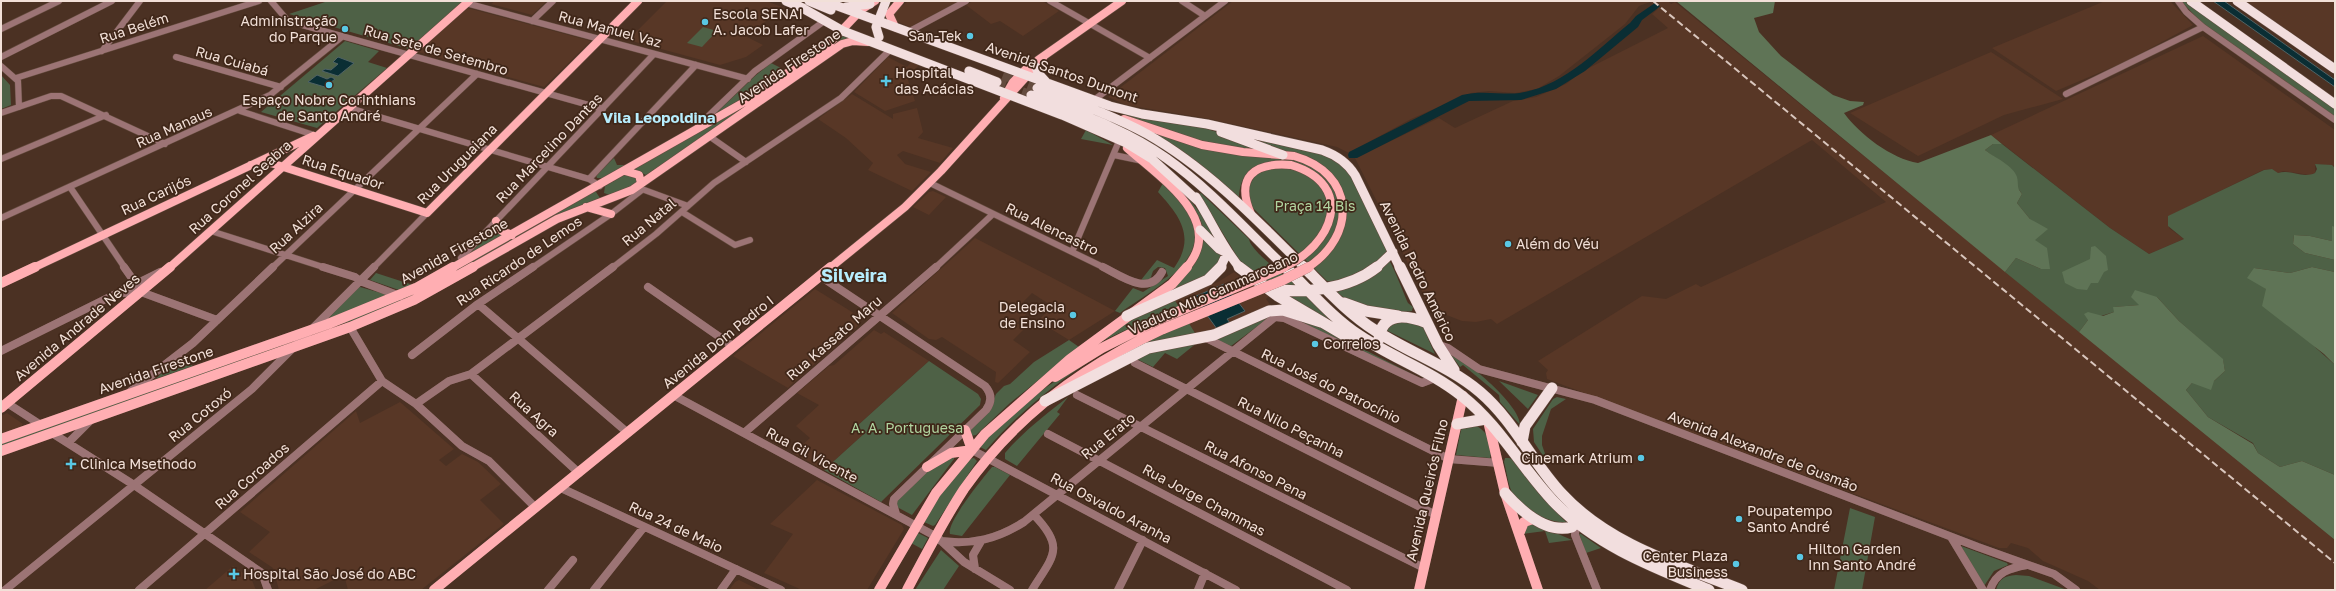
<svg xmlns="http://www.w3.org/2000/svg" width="2336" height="591" viewBox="0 0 2336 591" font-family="'Golos Text',sans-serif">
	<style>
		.built { fill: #583726 }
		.green { fill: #4e6146 }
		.forest { fill: #5f7456 }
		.water { fill: #0a2e34; stroke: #506365 }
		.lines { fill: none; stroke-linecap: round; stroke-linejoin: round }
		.river { fill: #0a2e34; fill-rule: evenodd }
		.highway-tunnel { stroke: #644b3e; stroke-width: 9; stroke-dasharray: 9 4.5; stroke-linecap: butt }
		.minor-far1-casing { stroke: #664d40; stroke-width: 7 }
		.minor-casing { stroke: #664d40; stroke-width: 8 }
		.major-far1-casing { stroke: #664d40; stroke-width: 9 }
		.major-casing { stroke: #664d40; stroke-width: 10 }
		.highway-far1-casing { stroke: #664d40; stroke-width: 10 }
		.highway-casing { stroke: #664d40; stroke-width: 12 }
		.minor-far1 { stroke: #9c7475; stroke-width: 6 }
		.minor { stroke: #9c7475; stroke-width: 8 }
		.major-far1 { stroke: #ffaeb2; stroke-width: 8 }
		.major { stroke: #ffaeb2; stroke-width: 10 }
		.highway-far1 { stroke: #f2dede; stroke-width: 9 }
		.highway { stroke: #f2dede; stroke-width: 11 }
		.rail { stroke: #d9c6bd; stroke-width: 2; stroke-dasharray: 7 3.5; stroke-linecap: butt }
		.major-bridge-far1-casing { stroke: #664d40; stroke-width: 9; stroke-linecap: butt }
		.major-bridge-casing { stroke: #664d40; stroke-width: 10; stroke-linecap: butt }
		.major-bridge-far1 { stroke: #ffaeb2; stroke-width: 8 }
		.major-bridge { stroke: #ffaeb2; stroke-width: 10 }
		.poi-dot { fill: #59c8e4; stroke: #402719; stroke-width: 1.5 }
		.labels { text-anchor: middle; stroke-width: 3.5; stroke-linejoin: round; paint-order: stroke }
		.poi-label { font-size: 14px; fill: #f2e0d8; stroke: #402719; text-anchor: start }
		.street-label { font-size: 14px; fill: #f2e0d8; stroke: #402719 }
		.park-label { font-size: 14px; fill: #b1d5a0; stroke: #402719 }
		.neighbourhood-label { font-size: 15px; font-weight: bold; fill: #b6edfd; stroke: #402719 }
		.district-label { font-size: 18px; font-weight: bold; fill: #b6edfd; stroke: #402719 }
	</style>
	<rect width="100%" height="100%" fill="#4b3123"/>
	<path class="built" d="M495,1h52l-15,14 -41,-11z
		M667,1h99l19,7 -40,28 18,9 -17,12 -26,8 -92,-25z
		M908,1h51l-49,26 -14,-6 -3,-7z
		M973,1h69l17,10 -36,25 -23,-15 -9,3 -25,-19z
		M1233,1h435l3,3 4,-2 660,538v50h-235l-12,-9 -45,-20 -15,-13 -17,-5 -4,5h-8l-452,-169 -1,-6 2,-3 -10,-9 104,-65 24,3 30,-15 5,3 185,-85 -74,-62 -315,184 -6,-5 -15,3 -14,-1 -31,-12 -76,-151 84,-40 16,10 58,-27 23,-4 30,-13 15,-12 87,-44 -16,-14 6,-5 -8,-7 -11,4 -14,18 -66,52 -22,13 -22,4 -26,-2 -18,2 -60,26 -62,34 -12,-6 -127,-28 -84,-14 -18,-8z
		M2105,1h65l23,24 -66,36 -71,30 -64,-43z
		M2246,1h89v61l-55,-37z
		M467,8l12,3 112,30 -47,46 -126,-35z
		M2203,36l132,94v36l-20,-2v9l-5,2 -27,-4 -5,2 -7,-4 -8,1 -94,46v12l15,11 -35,15 -39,-26 -119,-93z
		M1991,52l72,47 -59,16 -86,41 -68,-43z
		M888,57l19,10 5,-6 8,3 -13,13 8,24 -30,10 -31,-19z
		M852,94l41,25v-5l24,-6 6,24 -5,6 35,10 -13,15 -37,-12 -6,4 8,9 26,8 -19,19 -44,-21 5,-7 -27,-25 -28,-19z
		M933,191l13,6 -17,18 -16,-8 16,-15z
		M975,238l74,38 66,35 -46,29 -31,-19 14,-15 -20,-13 -9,9 10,6 -16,15 8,5 -12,12 17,12 -32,31 -3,-1 1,-10 -54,-35 -6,3 -7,-1 -37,-26z
		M1234,272l18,14 17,10 -3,3 5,7 -60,26 -16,1 -21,-34 44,-17z
		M815,289l45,28 1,6 -69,61 -4,4 -55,-32z
		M874,330l7,4 3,-2 45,29 -72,65 9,6 -42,38 -31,-17 17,-15 -14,-12 23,-21 -22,-12 32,-27 5,-1z
		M400,402l54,47 -15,11 7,6 16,-12 16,8 23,22 -21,16 24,24 -83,66h-73l-4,-15 -30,15h-35l-6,-22 -24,-16 21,-20 -30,-20 116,-101 4,12z
		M7,413l16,11 -2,3 -20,7v-18z
		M817,480l85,45 2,4 -37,61h-65l-38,-17 29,-39 -23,-10z
		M233,566l18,12 5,12h-51z
		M739,580l20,10h-30l6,-8z"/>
	<path class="green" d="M328,1h135l-54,48 -120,-35z
		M2181,1h3l151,108v8l-134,-95z
		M703,27l14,4 -15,16 -15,-4z
		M844,34l8,3 -206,138 -12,-6 193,-120z
		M345,41l34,10 -11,11 19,6 -70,60 -56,-16z
		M771,63l16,8 -74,45 42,-40z
		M1,75l9,10 1,20 -10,4z
		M1103,106l101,22 16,5 29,15c-30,8 -115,-29 -146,-42z
		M1086,130l27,15 -32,-6z
		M1149,130l40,13 92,9 -52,-19 90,19c10,4 19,9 27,17 13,13 31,61 40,80v3c-13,15 -38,33 -59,29l-77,-76 -3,-15 10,-18 35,-10c-29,-4 -53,5 -53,37l-62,-51z
		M1993,144h9l108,84 39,26 35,-15 -16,-13v-10l96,-46 8,-1 6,4c12,-4 24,6 37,0l2,-4 -2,-5 17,1 3,3v59h-3v14l-22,-5 -16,-1 -1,9 12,9 30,7v12l-23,-5 -22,6 -36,-5 12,21 50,59 19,17v110l-33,-14 -22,6 -22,-14 -5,-10 -45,-26 -22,-27 6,-7 22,-2 11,-10 -2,-11 -44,-39 -22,-24 -18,8 -25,2v5l-26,8 -9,12 -74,-60 11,-14 25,11 -11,-50 -13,-16 5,-9 -25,-35 -12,-9z
		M614,158l3,7h9l-23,13h-6l-1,-3z
		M626,174l11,3v5c-8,6 -23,16 -33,11l1,-7z
		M1171,181c15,13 52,54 49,75 0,7 -7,14 -11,18 -9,8 -33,15 -45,21 48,-43 55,-66 7,-114z
		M1163,183c7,8 17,16 23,25 34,50 -34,81 -66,105l-5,-2 18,-23 10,4 25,-16 -3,-8 -7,-1 -5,4 -3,9h-9l16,-20 17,8c22,-31 6,-52 -16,-76z
		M593,192h3l4,6 -46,19 -143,80 -50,21 -42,13 56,-21z
		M1201,193l48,46c2,13 37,37 48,47h-24l-32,-23 -42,-69z
		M495,227l9,8 -35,19 25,-26z
		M1389,261c3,1 16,36 19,42l5,4 -1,4c-21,4 -60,-4 -75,-19z
		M376,273l37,12 -14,5 -29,-10z
		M360,287l28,8 -60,24 28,-30z
		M1304,293l37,36 -59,-34z
		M1174,299l21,34 -49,12 -48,21 76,-37 -10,-17 -70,33 39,-29z
		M1270,314l42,9 106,54 -147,-61 -40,30 -16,-7z
		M1404,319l19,8 12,27 -49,-24 1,-4z
		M1069,340l10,7 -69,56 -34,32 -5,1 -2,-5 22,-24 5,-13 8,-8 6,-2 24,-22z
		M291,342v1l-290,104v-4z
		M1198,342l-21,17 -12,-6 -12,14 -16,-8 -8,5 -5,-2 18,-8z
		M1099,355c-43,28 -78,55 -113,95l-6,-3c3,-7 11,-13 16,-18 31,-31 66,-54 103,-74z
		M1451,355c16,5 70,51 69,70l-20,-23 -1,-7 -36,-30 -3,2z
		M180,358l13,8 -38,13z
		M929,361l49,33 3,5 -1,6 -99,97 -57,-32 42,-38 -10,-5z
		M1499,381l39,14 -10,14z
		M1068,397l-11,15 3,2 -43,52 -12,-7v-6c18,-21 41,-39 63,-56z
		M1557,397l9,2 -15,10 -9,27v9l7,20 -15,-23 -1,-13 20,-30z
		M1474,425c13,4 20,21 16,33l-34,-3 5,-25 2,-3z
		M954,456v3l-42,56 -15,-8 -1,-7 33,-32z
		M974,458l3,3 -42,64 -2,1 -9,-4 17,-29 28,-34z
		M1509,458l3,1 28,36 26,27c-17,2 -42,-13 -52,-26 -6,-9 -7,-24 -10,-34l1,-4z
		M992,467h3l15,8 -48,61 -12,-2c-4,-11 33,-56 42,-67z
		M1850,508l25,9 -13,73h-28z
		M1529,524h6l37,16 -23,3 -4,-12 -22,3 1,-6z
		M918,533l10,5 -6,11 -11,-6z
		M1579,534h2l20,14 -15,5z
		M1961,546l46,17 1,2 -14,6 -10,15z
		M941,550l18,16 -16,24h-28z
		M2016,575l13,1 38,14h-71c3,-11 8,-14 20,-15z"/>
	<path class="forest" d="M1676,1h99l-2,12 -19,5 5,14 22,24 30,23 22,16 17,6 14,1 -1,3 -19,8c15,21 48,46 74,50l73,-28 11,9h-9l-8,6c9,7 29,16 32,27 2,8 -1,10 5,17l-5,9 13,16 18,10 -13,11 12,8 3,21h-9l-25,-11 -11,14z
		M2332,226l3,1v33l-30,-7 -12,-9 1,-9 16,1 22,5z
		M2095,246l11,10 2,14 -4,2 -6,11h-7l-4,7 -10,-1 -12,-6 -3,-11 28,-13 1,-12z
		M2312,267l23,5v93l-11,-11 -62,-48 4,-17 -19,-11 7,-10 36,5z
		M2135,290l22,7 22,24 44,38 2,12 -11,10 -3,9 -19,-7 -6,7 22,27 45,27 5,9 22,14 22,-6 33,14v65l-256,-208 9,-12 -4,-6 4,-2 15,4 11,-4 -1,-5 26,-2 -8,-8z"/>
	<path class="water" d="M2213,1h11l111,79v7z
		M338,57l16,6 -16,13 -16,-5 3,-2 6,1 7,-6 -5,-2z
		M317,75l10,4 4,-2 4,2 -10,8 -17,-5z
		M1224,284l21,27 -18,8 3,4 -13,6 -23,-32z"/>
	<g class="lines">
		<path class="river" d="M1655,3l5,3 -2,2 -16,12 -4,7 -53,44 -29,18 -35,11 -52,1 -112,57h-8l-1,-3 1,-3 113,-57c20,-5 39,0 58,-2 44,-7 78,-44 110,-70l6,-7z"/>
		<path class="highway-tunnel" d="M1003,75l34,13
			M997,82l34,13"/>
		<defs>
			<path id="minor-far1" d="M271,1l17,20 315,88
				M1050,1l100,57
				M1182,1l23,15
				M2178,1l8,11 17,15 132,93
				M466,3l282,76
				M532,21l21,-20
				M1,29l58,-28
				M908,32l58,-31
				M102,51l38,-50
				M1,57l111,-56
				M176,57l105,30
				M1,66l17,15 1,26
				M16,78l243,-77
				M2066,94l137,-67
				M1094,100l131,-99
				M349,108l240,71 11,7
				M240,111l74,24
				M1,113l50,-17h10l104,48
				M698,126l57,-55 68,-49
				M709,136l37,26
				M1114,155l29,6
				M1,159l105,-44
				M589,179l107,-114
				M930,183l175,85
				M70,187l55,81
				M639,188l49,18
				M682,212l53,33 15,-5
				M1,218l269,-123 73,-59
				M211,231l115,37
				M1072,252l47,-111
				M461,258l193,-204
				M272,268l205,-194
				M373,268l54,-55
				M532,268l79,-54 31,-24
				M612,268l44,-34 58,-51 127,-85 50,-49
				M935,268l58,-54"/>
			<path id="minor" d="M124,267l12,17
				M323,267l32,10 5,4 40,15
				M1103,267c18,9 46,30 59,5
				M820,276l165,110c7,8 7,16 1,24l-92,89 -1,5 3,10
				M648,287l86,60
				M122,293l19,-1 76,28
				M478,304l150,129
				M350,327l32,54 34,23 46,42 27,15 47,47
				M1204,337l245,122 50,4
				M1439,345l9,3 31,21 116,31 383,147 76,27 22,16
				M1,351l159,-79
				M412,355l66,-51 55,-37
				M1135,363l301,152
				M471,374l108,99
				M131,391l62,-48 80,-76
				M1077,395l347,173
				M675,396l262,141 27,25 46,28
				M7,403l34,22
				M416,404l33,-23 22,-7 142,-107
				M52,433l82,52 128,88 6,17
				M744,433l192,-166
				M1048,434l299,156
				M68,443l24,-24
				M972,450l264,140
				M561,488l220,102
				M1576,522l-1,13 22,55
				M1951,537l32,53
				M941,541c32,4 56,-2 83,-19l251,-205 9,1 138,65 13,-5
				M975,569l-2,-14 7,-12
				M5,590l247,-201 122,-122
				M139,590l243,-209
				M548,590l25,-30
				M594,590l50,-63
				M721,590l15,-21
				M1032,590c21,-34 34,-42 2,-75
				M1118,590l25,-50
				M1198,590l7,-17
				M1990,590c6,-18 20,-22 37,-25"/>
			<path id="major-far1" d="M895,27l-6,-13 11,-13
				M1038,60l84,-59
				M1004,98l9,-16 13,-13
				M1124,119l78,26 41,7 51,4
				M1127,148c32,29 101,73 59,120
				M251,165l20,-2 156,50 211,-212
				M625,171l14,4 2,8
				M586,207l25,7
				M1251,214c-16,-37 3,-52 40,-49
				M496,221l6,10 10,4
				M33,268l280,-132
				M169,268l300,-267
				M452,268l296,-168 80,-55 33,-35 14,-9
				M471,268l86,-49 75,-29 210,-146 11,-3 15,1
				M830,268l75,-61 36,-36 102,-113"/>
			<path id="major" d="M1,283l34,-16
				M1055,377l47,-29 56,-28
				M1,408l169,-141
				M1488,421l17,72 33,97
				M965,430l7,20
				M1,439l327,-115 88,-36 37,-21
				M1,451l349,-124 64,-27 59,-33
				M927,467l24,-14 21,-3
				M1519,534l5,-12 9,-3
				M434,590l397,-323
				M879,590l57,-97 49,-59 85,-75 102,-75 15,-17
				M907,590c18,-34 36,-69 57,-101 51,-73 119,-123 199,-160
				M1419,590l44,-194"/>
			<path id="highway-far1" d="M786,1l17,7
				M809,1l22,9
				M824,1l286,105 32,8 65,10 115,26c14,5 25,12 33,25l45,93
				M2191,1l144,103
				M2237,1l98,68
				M797,5l46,26 219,84 64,28 26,16 47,43
				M846,7l24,-3
				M879,37l-3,-10 10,-26
				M1036,67l2,6 9,10
				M969,71l28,11
				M1037,88c37,14 75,27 110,46 60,34 109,85 158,134
				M1031,95c46,18 95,34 135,63 44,31 81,73 120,110
				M1221,132l62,23
				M1196,197c15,23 26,50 44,71
				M1200,230l19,19 8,4
				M1220,268l7,-15
				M1376,268l17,-16"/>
			<path id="highway" d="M1239,267l39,29 83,49
				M1285,267c24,23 47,51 75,69 33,22 71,35 102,60 37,29 59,71 91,105 42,44 100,66 156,89
				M1304,267c22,22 45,47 72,64 34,22 73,35 104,61 34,29 52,70 82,102 47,51 117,71 180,96
				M1400,267l38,78 16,25
				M1271,289c35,5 78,0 106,-22
				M1344,303l22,8 32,5
				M1127,316l81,-36 13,-13
				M1379,339c3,-28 28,-24 48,-16
				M1045,401l103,-53 66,-13 55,-24 14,-1 38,12
				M1457,424l29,-5
				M1522,442l3,-16 27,-38
				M1505,493c16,18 42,41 67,34l6,-10"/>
		</defs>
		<use href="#minor-far1" class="minor-far1-casing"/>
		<use href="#minor" class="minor-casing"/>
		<use href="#major-far1" class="major-far1-casing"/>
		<use href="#major" class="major-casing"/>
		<use href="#highway-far1" class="highway-far1-casing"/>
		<use href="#highway" class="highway-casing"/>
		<use href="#minor-far1" class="minor-far1"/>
		<use href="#minor" class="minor"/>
		<use href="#major-far1" class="major-far1"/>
		<use href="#major" class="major"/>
		<use href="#highway-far1" class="highway-far1"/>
		<use href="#highway" class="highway"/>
		<path class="rail" d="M1653,1l682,562"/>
		<defs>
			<path id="major-bridge-far1" d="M1294,156c61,17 64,79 13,112
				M1282,268c51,-22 75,-83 9,-103"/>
			<path id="major-bridge" d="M1158,320l126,-53
				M1163,329l120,-49 26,-13"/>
		</defs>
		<use href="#major-bridge-far1" class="major-bridge-far1-casing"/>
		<use href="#major-bridge" class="major-bridge-casing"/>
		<use href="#major-bridge-far1" class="major-bridge-far1"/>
		<use href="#major-bridge" class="major-bridge"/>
	</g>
	<g class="poi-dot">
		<circle cx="705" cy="22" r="4"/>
		<circle cx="345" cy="29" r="4"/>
		<circle cx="970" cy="36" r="4"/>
		<path d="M884 75h4v4h4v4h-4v4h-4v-4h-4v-4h4z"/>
		<circle cx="329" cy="85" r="4"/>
		<circle cx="1508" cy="244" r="4"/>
		<circle cx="1073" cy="315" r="4"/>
		<circle cx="1315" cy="344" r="4"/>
		<circle cx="1641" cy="458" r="4"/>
		<path d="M69 458h4v4h4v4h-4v4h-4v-4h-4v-4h4z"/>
		<circle cx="1739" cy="519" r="4"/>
		<circle cx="1800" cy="557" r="4"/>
		<circle cx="1736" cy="564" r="4"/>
		<path d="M232 568h4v4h4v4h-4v4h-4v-4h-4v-4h4z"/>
	</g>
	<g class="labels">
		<g class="poi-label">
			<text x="713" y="19">Escola SENAI<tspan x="713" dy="16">A. Jacob Lafer</tspan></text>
			<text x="337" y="26" text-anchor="end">Administração<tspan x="337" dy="16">do Parque</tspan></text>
			<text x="962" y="41" text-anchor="end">San-Tek</text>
			<text x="895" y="78">Hospital<tspan x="895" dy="16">das Acácias</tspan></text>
			<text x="329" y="105" text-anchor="middle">Espaço Nobre Corinthians<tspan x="329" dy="16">de Santo André</tspan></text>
			<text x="1516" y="249">Além do Véu</text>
			<text x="1065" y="312" text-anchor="end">Delegacia<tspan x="1065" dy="16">de Ensino</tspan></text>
			<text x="1323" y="349">Correios</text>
			<text x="1633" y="463" text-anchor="end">Cinemark Atrium</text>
			<text x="80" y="469">Clinica Msethodo</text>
			<text x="1747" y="516">Poupatempo<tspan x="1747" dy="16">Santo André</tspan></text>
			<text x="1808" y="554">Hilton Garden<tspan x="1808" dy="16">Inn Santo André</tspan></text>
			<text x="1728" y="561" text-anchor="end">Center Plaza<tspan x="1728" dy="16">Business</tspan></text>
			<text x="243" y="579">Hospital São José do ABC</text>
		</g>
		<g class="street-label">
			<text transform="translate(134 28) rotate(-18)" y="5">Rua Belém</text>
			<text transform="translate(610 29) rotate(15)" y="5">Rua Manuel Vaz</text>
			<text transform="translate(436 50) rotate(16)" y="5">Rua Sete de Setembro</text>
			<text transform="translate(232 61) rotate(16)" y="5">Rua Cuiabá</text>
			<text transform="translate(789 66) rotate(-34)" y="5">Avenida Firestone</text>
			<text transform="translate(1062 72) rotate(19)" y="5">Avenida Santos Dumont</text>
			<text transform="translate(174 127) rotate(-24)" y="5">Rua Manaus</text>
			<text transform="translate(549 148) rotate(-46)" y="5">Rua Marcelino Dantas</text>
			<text transform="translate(457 164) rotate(-45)" y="5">Rua Uruguaiana</text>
			<text transform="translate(343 172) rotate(18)" y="5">Rua Equador</text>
			<text transform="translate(240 187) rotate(-42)" y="5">Rua Coronel Seabra</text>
			<text transform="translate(156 195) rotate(-25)" y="5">Rua Carijós</text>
			<text transform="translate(649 222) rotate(-40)" y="5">Rua Natal</text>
			<text transform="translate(296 228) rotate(-43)" y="5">Rua Alzira</text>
			<text transform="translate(1052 229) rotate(26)" y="5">Rua Alencastro</text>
			<text transform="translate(454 251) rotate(-29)" y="5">Avenida Firestone</text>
			<text transform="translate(519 261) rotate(-34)" y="5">Rua Ricardo de Lemos</text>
			<text transform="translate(1418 271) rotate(64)" y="5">Avenida Pedro Américo</text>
			<text transform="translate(1213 293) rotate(-24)" y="5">Viaduto Milo Cammarosano</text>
			<text transform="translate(77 327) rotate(-40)" y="5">Avenida Andrade Neves</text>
			<text transform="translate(834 338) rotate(-41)" y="5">Rua Kassato Maru</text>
			<text transform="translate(718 342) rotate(-39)" y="5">Avenida Dom Pedro I</text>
			<text transform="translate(156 370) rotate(-19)" y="5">Avenida Firestone</text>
			<text transform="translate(1331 386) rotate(26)" y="5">Rua José do Patrocínio</text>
			<text transform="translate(534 414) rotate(42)" y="5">Rua Agra</text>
			<text transform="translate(200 415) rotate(-39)" y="5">Rua Cotoxó</text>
			<text transform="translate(1291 427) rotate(27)" y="5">Rua Nilo Peçanha</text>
			<text transform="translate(1108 436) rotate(-39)" y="5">Rua Erato</text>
			<text transform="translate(1763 451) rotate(21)" y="5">Avenida Alexandre de Gusmão</text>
			<text transform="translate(812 455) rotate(28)" y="5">Rua Gil Vicente</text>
			<text transform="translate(1256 470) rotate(27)" y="5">Rua Afonso Pena</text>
			<text transform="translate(252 476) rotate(-41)" y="5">Rua Coroados</text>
			<text transform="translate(1427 490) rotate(-77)" y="5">Avenida Queirós Filho</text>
			<text transform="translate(1204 500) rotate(28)" y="5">Rua Jorge Chammas</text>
			<text transform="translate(1111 508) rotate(28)" y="5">Rua Osvaldo Aranha</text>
			<text transform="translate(676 527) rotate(25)" y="5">Rua 24 de Maio</text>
		</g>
		<g class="park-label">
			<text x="1315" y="211">Praça 14 Bis</text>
			<text x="907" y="433">A. A. Portuguesa</text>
		</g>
		<g class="neighbourhood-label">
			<text x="659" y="123">Vila Leopoldina</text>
		</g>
		<g class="district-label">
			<text x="854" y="282">Silveira</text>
		</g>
	</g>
	<rect width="2336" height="591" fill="none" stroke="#f2e0d8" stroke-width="4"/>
</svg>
